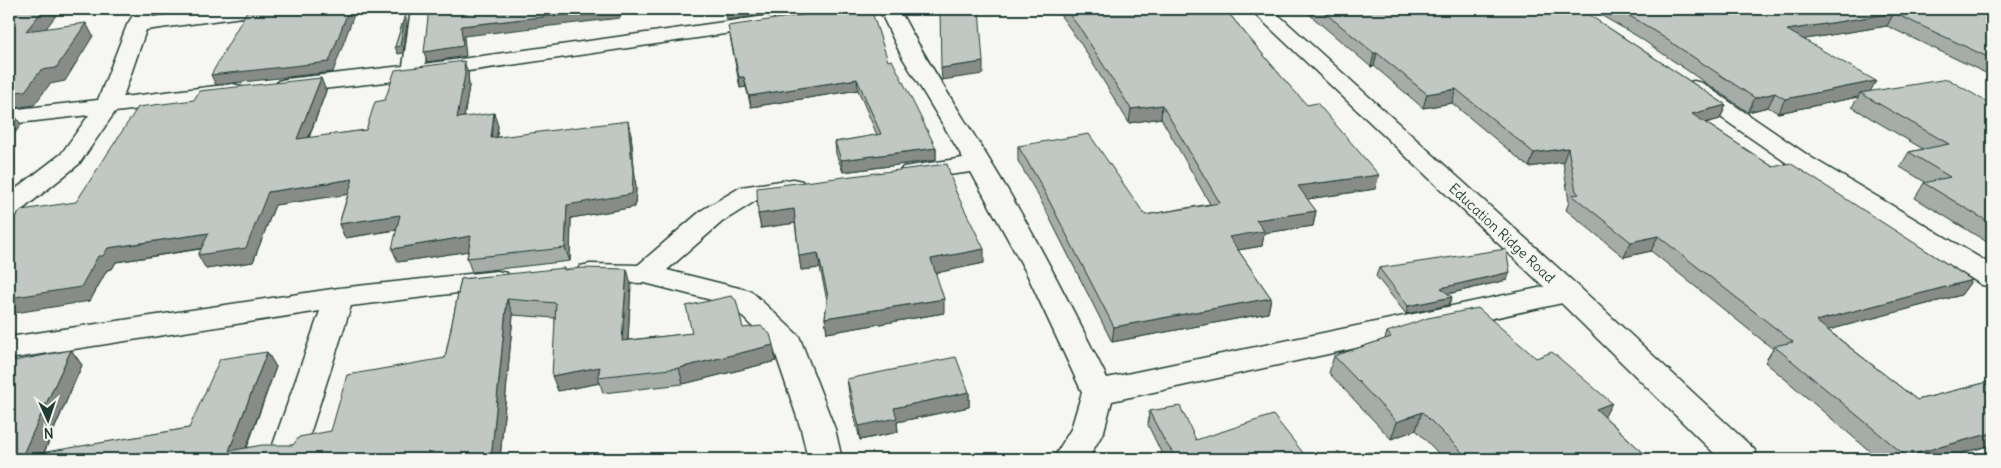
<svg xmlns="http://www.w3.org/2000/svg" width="2001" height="468" viewBox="0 0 2001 468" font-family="Delius,sans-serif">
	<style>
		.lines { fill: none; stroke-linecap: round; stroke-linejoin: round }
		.minor-casing { stroke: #1f3d34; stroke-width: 3 }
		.secondary-casing { stroke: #1f3d34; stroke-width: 3 }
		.minor { fill: #f6f6f2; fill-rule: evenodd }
		.secondary { fill: #f6f6f2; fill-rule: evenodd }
		.wall { fill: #a6aca8; stroke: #1f3d34 }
		.shaded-wall { fill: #878c88; stroke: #1f3d34 }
		.building { fill: #c1c8c3; stroke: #1f3d34 }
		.labels { text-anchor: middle; stroke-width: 4.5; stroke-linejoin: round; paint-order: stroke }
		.street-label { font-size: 14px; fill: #1f3d34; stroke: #f6f6f2 }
	</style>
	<rect width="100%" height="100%" fill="#f6f6f2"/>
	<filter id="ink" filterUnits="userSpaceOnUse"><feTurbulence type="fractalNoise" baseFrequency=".02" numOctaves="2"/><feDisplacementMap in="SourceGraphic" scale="10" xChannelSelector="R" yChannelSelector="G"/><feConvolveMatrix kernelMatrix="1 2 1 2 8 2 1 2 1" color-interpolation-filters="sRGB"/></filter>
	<g filter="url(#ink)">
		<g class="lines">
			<defs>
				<path id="minor" d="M137,9h20l-5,8 61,-8h54l-3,4 -7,2 -111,15 -23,67 110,-13 8,2 3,5 -3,5 -8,2 -118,14 -36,52 -61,49 -9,2v-21l52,-40 28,-39 -80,9v-14l89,-10 29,-75z
					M411,9h20l-6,55 341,-48 7,2 3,4 -3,4 -7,2 -353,51 -127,14 -8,-2 -3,-5 3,-5 8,-2 117,-13z
					M879,9h20c33,64 75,123 111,185 35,60 66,122 97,184l460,-96 10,3 5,7 -5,7 -10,3 -455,99 -8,30 -16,28h-35l18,-30 11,-37 -56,-120 -55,-100 -59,8 -9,-3 -4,-5 4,-5 60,-9 -62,-103z
					M1694,81l8,2 110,75 180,107v22l-10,-2 -188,-117 -108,-75 -3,-5 3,-5z
					M793,179l9,2 4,6 -4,6 -45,7 -35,22 -55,48 84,21 48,45 36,93 7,30h-34l-7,-30 -27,-80 -43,-44 -86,-22 -55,-1 -10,-2 -4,-7 4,-7 10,-2 48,1 64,-55 39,-23z
					M497,271l10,2 4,7 -4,7 -156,19 -49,153h-34l52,-148 -311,48v-22l330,-49z"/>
				<path id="secondary" d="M1250,9h22l305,276 177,164 5,10h-39l-163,-160z"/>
			</defs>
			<use href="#minor" class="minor-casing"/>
			<use href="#secondary" class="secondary-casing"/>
			<use href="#minor" class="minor"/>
			<use href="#secondary" class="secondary"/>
		</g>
		<path class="wall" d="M1056,9h169l150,180 -68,10 9,12 -3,15 -49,7 -2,13 -24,4 33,48 -3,15 -156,29 -73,-145 -21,-36v-15l127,69 65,-11 -49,-86 -32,5 -48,-79z
			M1303,9h277l146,96 -6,14 -14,4 67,44 199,113 -11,15 -133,35 89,70 75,-19v64l-52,14h-61l-114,-97 8,-13 -122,-98 -27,6 -58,-47 3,-8 -6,-40 -34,5 -77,-64 -29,5 -49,-42 -3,1z
			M1590,9h402v67l-105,-50 -83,13 66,53 122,13v140l-77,-47 9,-15 1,-1 -25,-15 9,-15 14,-3 -71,-42 6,-10 -80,16 -10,-6 -20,5 -111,-76z
			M730,36l158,25 48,87v12l-93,12 -7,-18 -1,-12 42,-7 -19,-45 -107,17 -5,-20 -6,1z
			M468,73l1,13 -5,32 34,8 -1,11 134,-3 5,54 -1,19 -64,11 -1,43 -98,11 -5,-14 1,-7 -70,11 -1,-32 -52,8 -6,-14 9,-30 -73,11 -22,57 -47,7 -5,-20 -85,13 -4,7 -5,1 -17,31 -14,-99 250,-111 -17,47 57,-8 19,-30z
			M955,190l29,73 -49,10 9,40 -117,20 -2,-15 2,-18 -7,-32 -19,2 -6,-47 -34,5 -3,-14z
			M1379,268l128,12 -59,14 4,3 -3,8 -43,9 -30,-38z
			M565,270l66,14 -3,56 115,-12 33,33 -93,23 -80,9 -3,-10 -42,8 -3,-73 -42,-3 -13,144h-491l62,-109 11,15 -38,88 145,-25 78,-76 9,15 -29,81 46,-3 38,-14 114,-73 16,-79z
			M1387,332l218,85 45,42h-206l-28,-29 -25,9 -62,-66 5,-17 51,-17z
			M847,379l122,13v15l-72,15 1,10 -38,8 -11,-47z
			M1149,411l47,29 112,19h-142l-4,-5 -14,-29z"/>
		<path class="shaded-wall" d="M44,9h17l-27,35 -8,-13z
			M349,9h7l-23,63 -117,13 -5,-10z
			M612,9h11l-3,9 -156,18 2,20 -39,6 -3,-10 37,-26z
			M725,9h85l-83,11z
			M1894,13l-7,13 -106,17 6,-13z
			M405,15l2,7 -4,31 -5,1 -3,-7z
			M86,23l7,13 -28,45 -15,3 -16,21 -25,4v-16l32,-23z
			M1374,53h3l-3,13 -3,1z
			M464,61l4,12 1,13 -7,45 -5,-13z
			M983,62v12l-41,6 -1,-12z
			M739,77h5l2,10 -6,1z
			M321,78l5,13 -23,61 -6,-13z
			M857,79l1,11 -107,17 -2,-11z
			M1876,81l-7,13 -9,-1 -2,4 -80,16 7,-14z
			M1456,89l-4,14 -29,5 4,-14z
			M1775,93l-7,14 -20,5 7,-14z
			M1162,105l-1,13 -32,5 2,-14z
			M1726,105l-6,14 -34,9 6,-14z
			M12,110l9,15 -12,16v-27z
			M494,113l4,13 -3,25 -4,-13z
			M628,121l3,13 5,54 -1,19 -64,11 -1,43 -5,-13 2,-43z
			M936,148v12l-93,12 -2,-12z
			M1568,148l-5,14 -34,5 5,-14z
			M1379,175l-4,14 -80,12 3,-15z
			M353,179l5,14 -83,12 -22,57 -47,7 -8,-14 70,-63z
			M794,209l2,14 -35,5 -3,-14z
			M1316,211l-3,15 -49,7 -2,13 -36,6 3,-15 27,-17z
			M400,215l6,13 -61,10 -6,-14z
			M209,233l7,13 -100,16 -4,7 -5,1 -17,31 -81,13v-16l99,-50z
			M471,236l5,14 -78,12 -6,-13z
			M1658,236l-7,15 -27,6 7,-15z
			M984,249v14l-52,11 -1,-15z
			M818,253l2,15 -19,2 -2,-14z
			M627,269l4,15 -4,72 -5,-15z
			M1510,272l-3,8 -68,16 2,-8z
			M1972,280l-11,15 -155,41 10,-15z
			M1452,297l-3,8 -43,9 2,-8z
			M1271,298l-3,15 -156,29 2,-15z
			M507,299l6,16 -13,144h-9z
			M944,299v14l-117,20 -2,-15z
			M773,345l3,16 -93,23 -4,-16z
			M71,350l11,15 -41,94 -19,-3z
			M267,352l9,15 -34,92 -13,-8z
			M600,367l-2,10 2,6 -42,8 -6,-15z
			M969,392v15l-72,15 1,10 -38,8 -1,-14 35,-18z
			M1612,403l-9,17 -7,-11z
			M1422,412l-6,18 -25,9 6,-17z
			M1992,433v12l-52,14h-37l3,-3z"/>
		<path class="building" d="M9,9h35l-18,22 60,-8 -30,45 -15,2 -16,21 -16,2z
			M248,9h101l-20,53 -118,13z
			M429,9h183l-151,17 2,20 -39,6z
			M843,9h28l17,52 4,-1 44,88 -95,12 -6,-18 46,-8 -24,-55 -108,17 -5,-19h-5l-11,-51z
			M940,9h39l4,53 -42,6z
			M1065,9h160l56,67 26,29 10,-2 62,72 -81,11 18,25 -60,9 8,11 -35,6 42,61 -157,29 -74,-144 -22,-37 71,-12 56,81 75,-12 -58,-98 -31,4 -49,-78z
			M1320,9h260l146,96 -34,9 81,53 17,-4 182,117 -156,41 101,79 75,-19v52l-86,23 -132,-110 19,-4 -135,-106 -27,6 -59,-47 7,-1 -3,-3 -8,-43 -34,5 -78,-64 -29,5 -50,-41h-3z
			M1617,9h375v50l-98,-46 -107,17 89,51 -91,18 -10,-6 -20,5 -113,-75z
			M405,15l-5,31 -5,1z
			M464,61l1,13 -8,44 37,-5 -3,25 137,-17 5,54 -1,19 -65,11 -2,43 -98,10 4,-22 -79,13 8,-34 -61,9 14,-45 -85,13 -22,56 -48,7 11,-22 -101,15 -5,8h-5l-17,31 -72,11v-71l12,-17 55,-8 62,-95 56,-7 5,-9 122,-13 -24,61 69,-9 9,-28 10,-2 10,-30z
			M1948,79l44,26v119l-68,-41 26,-6 -41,-25 40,-8 -89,-51z
			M947,164l8,26 29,59 -53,10 13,40 -119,19 3,-22 -10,-43 -19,3 -5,-47 -36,5 -1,-26z
			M1506,249l4,23 -69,16 11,9 -44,9 -29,-38z
			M564,268v2l17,-2 46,1 -5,72 70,-8 -6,-27 45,-10 5,4 7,28 18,-2 9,8 3,11 -94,23 -81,9 2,-10 -48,9 4,-73 -49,-4 -16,160h-482v-97l62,-12 -49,106 167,-28 31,-69 47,-7 -38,99 33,-6h31l6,-8 32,-6 16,-56 98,-17 16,-79z
			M1478,308l58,50 16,-6 60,51 -16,6 54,50h-181l-47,-47 -25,10 -63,-66 57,-19 -4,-5 41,-14z
			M956,357l13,35 -75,16 3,10 -38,8 -12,-47z
			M1180,406l16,34 77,-25 35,44h-131l-13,-19 -15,-29z
			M643,452v7h-37z
			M1370,452l6,7h-27z"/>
	</g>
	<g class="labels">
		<g class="street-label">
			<text transform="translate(1502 233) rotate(43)" y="5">Education Ridge Road</text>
		</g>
	</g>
	<rect width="2001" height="468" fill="none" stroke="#f6f6f2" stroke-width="30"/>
	<rect x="15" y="15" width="1971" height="438" fill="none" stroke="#1f3d34" stroke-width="2" filter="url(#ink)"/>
	<g transform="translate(48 420) rotate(177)" stroke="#f6f6f2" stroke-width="4" paint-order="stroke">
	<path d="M0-4L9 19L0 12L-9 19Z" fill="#1f3d34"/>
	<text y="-8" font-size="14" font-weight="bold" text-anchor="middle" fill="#1f3d34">N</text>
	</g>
</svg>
